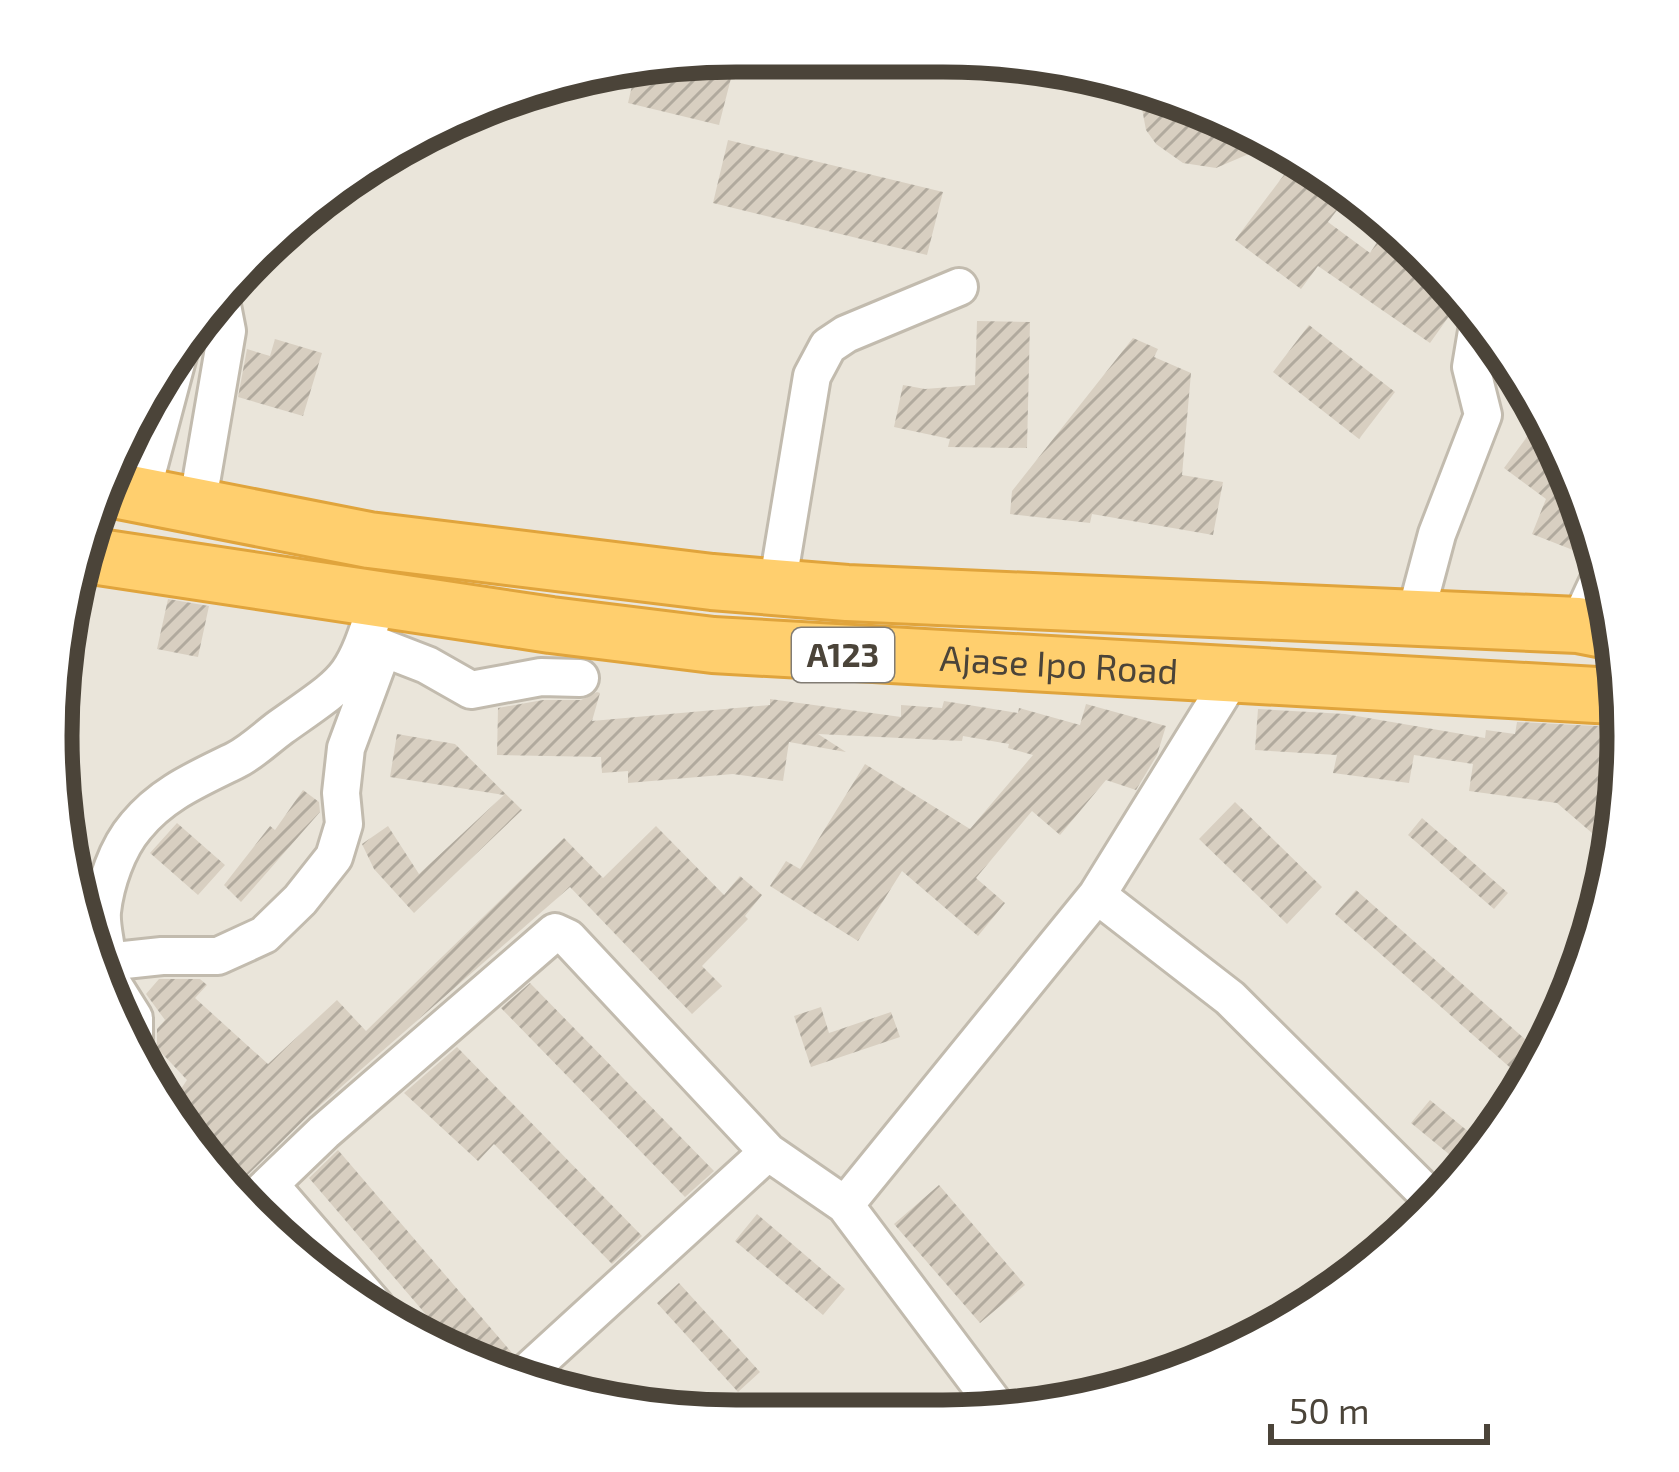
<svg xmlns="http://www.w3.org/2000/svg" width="1679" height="1472" viewBox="0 0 1679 1472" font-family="'Exo 2',sans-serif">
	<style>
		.residential { fill: #eae5da }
		.building { fill: url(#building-hatch) }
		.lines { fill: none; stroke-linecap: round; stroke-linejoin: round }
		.minor-casing { stroke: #c2bbae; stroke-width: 42 }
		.highway-casing { stroke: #e0a43c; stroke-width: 60 }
		.minor { stroke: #fff; stroke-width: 36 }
		.highway { stroke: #ffcf6e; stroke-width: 54 }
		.labels { text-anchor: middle; stroke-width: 10; stroke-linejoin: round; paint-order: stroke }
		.shield { fill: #fff; stroke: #817c74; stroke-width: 3 }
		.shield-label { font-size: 33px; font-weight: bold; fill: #4b4439 }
		.street-label { font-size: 36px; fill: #4b4439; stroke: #fff }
		.rim { fill: none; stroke: #4b4439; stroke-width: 15 }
	</style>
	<defs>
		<pattern id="building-hatch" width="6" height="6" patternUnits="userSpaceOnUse" patternTransform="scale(3)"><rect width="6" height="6" fill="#d8cfc1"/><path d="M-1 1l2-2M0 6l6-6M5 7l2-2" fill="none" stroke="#b1aa9e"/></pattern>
	</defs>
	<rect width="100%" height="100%" fill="#f6f3ec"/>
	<path class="residential" d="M736,51l340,13 210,79 201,177 117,238 18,267 -85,253 -176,201 -240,118 -134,23 -296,-1 -257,-68 -213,-164 -99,-147 -47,-126 -23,-134 12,-177 39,-130 89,-153 93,-99 147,-99 127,-48z"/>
	<path class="building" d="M738,51l-19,74 -91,-22 9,-39z
		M1138,87l103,39 38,15 -63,27 -33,-5 -27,-19 -10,-14z
		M728,140l215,52 -16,63 -214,-52z
		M1299,155l48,42 -19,25 42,31 15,-23 77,68 -32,45 -112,-77 -17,23 -66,-49z
		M977,321l53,1 -3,126 -79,-1 2,-8 -56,-12 9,-42 22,4 50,-4z
		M1309,325l86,67 -36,47 -86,-67z
		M1133,338l25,11 -4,8 37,16 -9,102 41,7 -10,53 -121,-21 -2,9 -80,-9 2,-23z
		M275,339l47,14 -19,63 -65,-19 9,-48 23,7z
		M1538,422l51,104 -11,26 -46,-18 14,-35 -42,-31z
		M168,599l41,7 -11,51 -41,-8z
		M597,692l3,1 -8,28 178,-16v-6l131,18v-12l41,3 2,-7 74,12 1,-5 61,17 6,-21 80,22 -9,29 -21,35 -30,-10 -46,55 -28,-24 -56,67 29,25 -27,33 -76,-65 -44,70 -88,-55 16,-25 14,8 65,-105 105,65 63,-74 -25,-7 1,-4 -46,-8 -1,5 -144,-7 28,18 -57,-10 -6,39 -50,-7 -105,9v-12l-26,2 -1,-16 -104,-2 1,-47 45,-8h38z
		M1258,709l87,5 140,24 1,-8 29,4 2,-12 99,5 6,98 -9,26 -56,-48 -88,-12 4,-27 -59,-9 -5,28 -76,-10 4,-18 -82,-5z
		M397,734l58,10 67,66 -108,103 -40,-44 -12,-25 26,-18 31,48 85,-79 -114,-18z
		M303,790l16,12 1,10 -79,90 -17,-17 46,-59 5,4z
		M1235,802l87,85 -35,37 -88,-85z
		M1422,818l86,75 -14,16 -86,-74z
		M177,823l48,42 -27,30 -48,-42z
		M656,826l68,69 16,-19 22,19 -17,21 3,3 -46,47 20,20 -30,28 -122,-127 -261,228 -80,78 -8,-6 -53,-79 19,-28 -30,-32v-19l8,-9 -19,-26 13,-15h41l7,6 -12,13 73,66 69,-64 29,31 198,-193 39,40z
		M1356,890l188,166 -14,29 -195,-171z
		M530,983l184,188 -29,26 -184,-189z
		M821,1007l8,26 62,-21 9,25 -89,30 -17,-51z
		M457,1047l185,189 -30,28 -118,-120 -16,17 -74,-68z
		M1430,1100l51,42 -20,22 -50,-41z
		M338,1150l175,204 -12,15 -37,-10 -155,-181z
		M939,1185l86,100 -45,38 -86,-99z
		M757,1214l88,75 -22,26 -88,-74z
		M679,1283l81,89 -22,20 -81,-89z"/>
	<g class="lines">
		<defs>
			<path id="minor" d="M141,495l43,-162
				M197,506l30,-175 -8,-41
				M777,587l35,-211 16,-30 18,-12 113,-47
				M1414,620l23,-86 46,-119 -12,-48 9,-54
				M1578,625l27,-58
				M365,641l62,24 44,25 70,-13 39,1
				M1097,895l133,103 201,200
				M106,962l56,-6h56l46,-21 36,-35 34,-43 10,-33 -3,-31 5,-45 33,-89
				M107,975l27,43v39
				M101,984c14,-20 -1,-49 1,-72 3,-28 15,-64 34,-86 27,-33 62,-47 100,-66 16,-8 30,-22 45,-33 69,-49 71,-45 97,-127
				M271,1186l104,120
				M845,1205l252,-310 137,-221
				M246,1207l78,-75 231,-200 13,6 200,214 77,53 159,212
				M524,1375l244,-223"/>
			<g id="highway">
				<path d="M99,487l270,53 343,42 135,11 731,32 31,6"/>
				<path id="s1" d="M79,554l472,71 162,20 901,51"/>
			</g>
		</defs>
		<use href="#minor" class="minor-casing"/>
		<use href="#highway" class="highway-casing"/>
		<use href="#minor" class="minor"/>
		<use href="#highway" class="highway"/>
	</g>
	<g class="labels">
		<rect class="shield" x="792" y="628" width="102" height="54" rx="9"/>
		<g class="shield-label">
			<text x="843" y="667">A123</text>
		</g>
		<g class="street-label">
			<text dy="13" stroke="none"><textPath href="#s1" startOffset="987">Ajase Ipo Road</textPath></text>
		</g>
	</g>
	<path d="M0 0H1679V1472H0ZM736 72H943A664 664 0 0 1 1607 736V736A664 664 0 0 1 943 1400H736A664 664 0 0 1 72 736V736A664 664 0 0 1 736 72Z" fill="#fff" fill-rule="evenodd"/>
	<path class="rim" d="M736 72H943A664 664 0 0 1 1607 736V736A664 664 0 0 1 943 1400H736A664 664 0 0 1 72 736V736A664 664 0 0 1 736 72Z"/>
	<path d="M1271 1424v18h216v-18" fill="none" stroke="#4b4439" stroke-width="6"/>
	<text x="1289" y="1424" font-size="36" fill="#4b4439" stroke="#ffffff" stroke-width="9" paint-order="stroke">50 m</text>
</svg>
